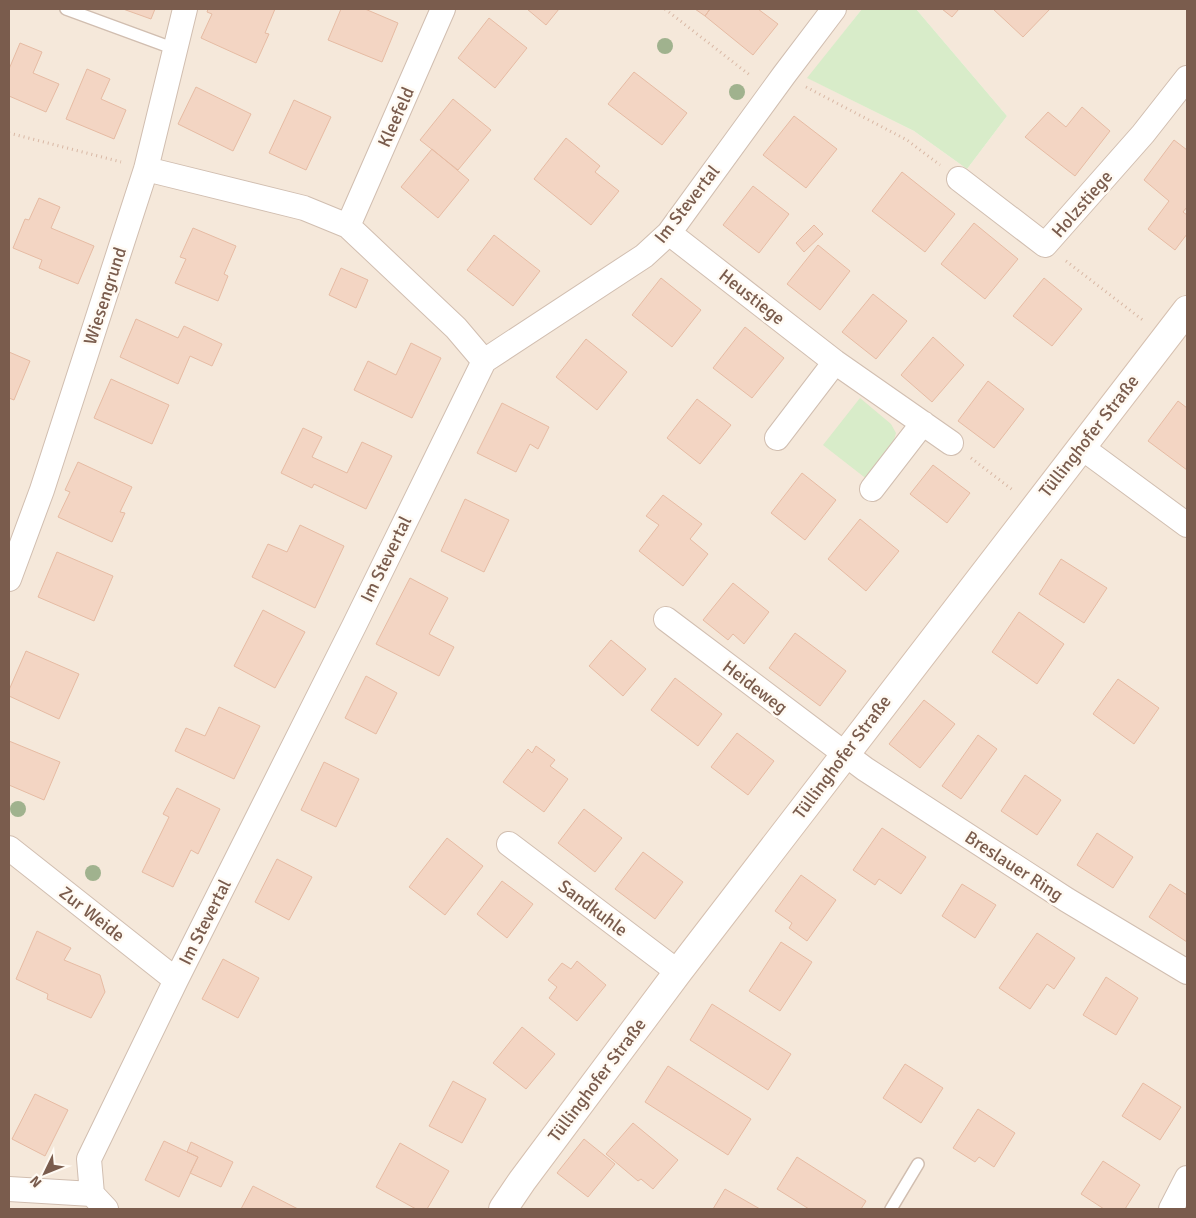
<svg xmlns="http://www.w3.org/2000/svg" width="1196" height="1218" viewBox="0 0 1196 1218" font-family="Signika,sans-serif">
	<style>
		.residential { fill: #f5e8da }
		.green { fill: #d8ecc9 }
		.building { fill: #f3d5c3; stroke: #e6bba3 }
		.lines { fill: none; stroke-linecap: round; stroke-linejoin: round }
		.lane-casing { stroke: #d1beb0; stroke-width: 14 }
		.street-casing { stroke: #d1beb0; stroke-width: 26 }
		.secondary-casing { stroke: #d6c0b0; stroke-width: 30 }
		.path { stroke: #d9b8a5; stroke-width: 3; stroke-dasharray: 1 4; stroke-linecap: butt }
		.lane { stroke: #fff; stroke-width: 11 }
		.street { stroke: #fff; stroke-width: 24 }
		.secondary { stroke: #fff; stroke-width: 28 }
		.tree { fill: #a0b28e }
		.labels { text-anchor: middle; stroke-width: 5; stroke-linejoin: round; paint-order: stroke }
		.street-label { font-size: 18px; fill: #7a5c4d; stroke: #fffaf3 }
	</style>
	<rect width="100%" height="100%" fill="#fdf6ec"/>
	<path class="residential" d="M9,9h853l-54,69 106,53 53,38 40,-53 -91,-107h271v1200h-1178z"/>
	<path class="green" d="M862,9h54l91,107 -40,53 -53,-38 -107,-53z
		M860,398l31,26 5,9 -4,14 -24,33 -45,-35z"/>
	<path class="building" d="M123,9h32l-4,10z
		M208,9h67l-10,24 4,1 -13,29 -55,-25 11,-24 -5,-2z
		M341,9h24l33,14 -16,39 -54,-22z
		M527,9h32l-13,16z
		M695,9h15l-5,7z
		M710,9h48l20,15 -25,31 -48,-39z
		M942,9h17l-7,8z
		M993,9h57l-27,28z
		M489,18l38,30 -32,40 -37,-30z
		M20,43l22,9 -9,21 26,11 -13,28 -37,-16v-27z
		M87,69l23,10 -9,20 25,11 -12,29 -48,-20z
		M634,72l53,41 -25,32 -54,-41z
		M196,87l55,27 -18,37 -55,-27z
		M453,99l38,31 -33,40 -38,-30z
		M294,100l37,17 -25,53 -37,-17z
		M1082,107l28,24 -35,45 -50,-39 23,-25 18,15z
		M794,116l43,33 -31,39 -43,-33z
		M566,138l34,28 -5,6 24,19 -28,34 -57,-46z
		M1174,140l13,10v57l-4,5 4,3v19l-12,16 -27,-21 21,-28 -25,-21z
		M432,149l37,31 -31,38 -37,-31z
		M902,172l53,42 -30,38 -53,-41z
		M753,186l36,28 -30,39 -36,-28z
		M39,198l21,9 -9,21 43,18 -16,38 -39,-16 3,-8 -29,-12 12,-29 4,1z
		M974,223l44,36 -33,40 -44,-35z
		M814,225l9,9 -19,18 -8,-9z
		M193,228l43,18 -12,28 4,2 -10,25 -43,-18 11,-24 -6,-2z
		M494,235l46,36 -27,35 -46,-36z
		M818,245l32,26 -30,39 -33,-26z
		M341,268l27,12 -12,28 -27,-13z
		M661,278l40,32 -29,37 -40,-32z
		M1044,278l38,31 -30,37 -39,-30z
		M873,294l34,27 -31,38 -34,-27z
		M136,319l42,19 6,-12 38,18 -10,22 -22,-10 -12,28 -58,-27z
		M745,327l39,31 -32,40 -39,-30z
		M933,337l31,28 -32,37 -31,-27z
		M586,339l41,33 -30,38 -41,-33z
		M411,343l30,15 -29,60 -58,-28 14,-29 28,14z
		M9,352l21,9 -16,39 -5,-2z
		M111,379l58,26 -17,39 -58,-26z
		M988,381l36,28 -30,39 -36,-27z
		M697,399l34,26 -31,39 -33,-26z
		M1178,401l9,7v62l-39,-29z
		M502,403l47,24 -11,22 -8,-5 -14,28 -39,-19z
		M303,428l19,9 -10,20 35,16 15,-31 30,14 -26,53 -52,-25 -2,4 -31,-15z
		M78,462l54,25 -12,25 5,1 -13,29 -54,-25 12,-25 -5,-2z
		M933,465l37,28 -23,30 -37,-29z
		M802,473l34,27 -31,40 -34,-27z
		M663,495l39,29 -12,15 18,15 -25,32 -44,-35 20,-26 -13,-9z
		M465,499l44,21 -25,52 -43,-21z
		M860,519l39,32 -33,40 -38,-32z
		M300,525l44,21 -29,62 -63,-31 16,-33 19,8z
		M57,552l56,24 -19,45 -56,-24z
		M1061,559l46,29 -23,35 -45,-29z
		M410,578l38,20 -19,36 25,13 -15,29 -63,-32z
		M733,583l36,29 -25,32 -11,-10 -5,6 -25,-20z
		M263,610l42,22 -30,56 -41,-22z
		M1019,612l45,32 -27,40 -45,-32z
		M795,633l51,38 -26,35 -51,-38z
		M611,640l35,29 -23,27 -34,-30z
		M26,651l53,23 -20,45 -50,-23v-6z
		M366,676l31,17 -21,41 -31,-16z
		M675,678l47,36 -24,32 -47,-36z
		M1118,679l41,29 -25,36 -41,-30z
		M924,700l31,24 -35,44 -31,-24z
		M219,707l41,19 -26,53 -59,-28 11,-23 19,8z
		M737,733l37,28 -26,34 -37,-28z
		M978,735l19,14 -36,50 -19,-13z
		M9,741l51,21 -16,38 -35,-15z
		M536,746l19,14 -5,6 18,13 -24,33 -41,-30 25,-33 4,4z
		M324,762l35,17 -23,48 -35,-17z
		M1025,775l36,25 -24,35 -36,-24z
		M177,788l43,21 -22,45 -7,-4 -18,37 -31,-15 27,-55 -6,-3z
		M584,809l38,29 -27,34 -37,-29z
		M882,828l44,29 -25,37 -22,-15 -4,6 -22,-15z
		M1097,833l36,24 -20,31 -36,-23z
		M447,838l36,28 -38,49 -36,-28z
		M643,852l40,30 -28,37 -40,-30z
		M277,859l35,18 -23,43 -34,-18z
		M801,875l35,25 -29,41 -18,-13 3,-5 -17,-12z
		M502,881l31,23 -26,34 -30,-24z
		M962,884l34,21 -21,33 -33,-22z
		M1170,884l17,11v47l-38,-25z
		M37,931l34,17 -7,12 36,15 5,17 -14,26 -44,-19 1,-5 -32,-15z
		M1037,933l38,25 -21,31 -7,-5 -17,25 -31,-21z
		M781,942l31,20 -32,49 -31,-20z
		M223,959l36,19 -21,40 -36,-19z
		M577,961l29,24 -29,36 -28,-23 8,-11 -9,-7 14,-17 9,6z
		M1106,977l32,21 -22,37 -33,-20z
		M712,1004l79,50 -23,36 -78,-50z
		M522,1027l33,27 -29,35 -33,-26z
		M905,1064l38,24 -22,35 -38,-25z
		M668,1066l83,53 -23,36 -83,-53z
		M453,1081l33,18 -24,44 -33,-17z
		M1143,1083l38,24 -21,33 -38,-24z
		M35,1094l33,16 -23,46 -33,-17z
		M978,1109l37,24 -21,34 -15,-10 -4,5 -22,-14z
		M633,1123l45,37 -25,29 -12,-10 -3,2 -32,-27z
		M584,1139l31,25 -27,33 -31,-24z
		M164,1141l34,16 -19,40 -34,-17z
		M191,1142l42,20 -12,25 -31,-14 8,-16 -11,-5z
		M400,1143l49,28 -22,38h-11l-40,-22z
		M797,1157l69,44 -5,8h-52l-32,-20z
		M1103,1161l37,24 -15,24h-21l-23,-15z
		M253,1186l45,23h-57z
		M725,1189l35,20h-47z"/>
	<g class="lines">
		<defs>
			<path id="lane" d="M66,9l109,40
				M891,1209l27,-45"/>
			<path id="street" d="M146,169l158,39 44,18 108,102 28,33
				M959,179l86,66 98,-111 44,-56
				M348,226l95,-217
				M669,233l166,129 116,81
				M777,438l58,-76
				M1081,447l106,78
				M872,489l51,-66
				M9,579l33,-89 104,-321 39,-160
				M666,619l199,150 202,131 120,72
				M509,844l169,128
				M9,848l167,132
				M9,1189l83,5
				M106,1209l-14,-15 -3,-35 87,-179 178,-354 130,-265 160,-105 25,-23 115,-158 50,-66
				M1171,1209l16,-31"/>
			<path id="secondary" d="M503,1209l19,-28 156,-209 509,-662"/>
		</defs>
		<use href="#lane" class="lane-casing"/>
		<use href="#street" class="street-casing"/>
		<use href="#secondary" class="secondary-casing"/>
		<path class="path" d="M665,9l86,67
			M806,87l101,53 33,25
			M9,133l112,29
			M1066,261l78,60
			M971,458l43,33"/>
		<use href="#lane" class="lane"/>
		<use href="#street" class="street"/>
		<use href="#secondary" class="secondary"/>
	</g>
	<g class="tree">
		<circle cx="665" cy="46" r="8"/>
		<circle cx="737" cy="92" r="8"/>
		<circle cx="18" cy="809" r="8"/>
		<circle cx="93" cy="873" r="8"/>
	</g>
	<g class="labels">
		<g class="street-label">
			<text transform="translate(396 117) rotate(-66)" y="6">Kleefeld</text>
			<text transform="translate(687 204) rotate(-52)" y="6">Im Stevertal</text>
			<text transform="translate(1082 204) rotate(-49)" y="6">Holzstiege</text>
			<text transform="translate(105 296) rotate(-72)" y="6">Wiesengrund</text>
			<text transform="translate(752 297) rotate(38)" y="6">Heustiege</text>
			<text transform="translate(1089 436) rotate(-52)" y="6">Tüllinghofer Straße</text>
			<text transform="translate(386 559) rotate(-64)" y="6">Im Stevertal</text>
			<text transform="translate(755 687) rotate(37)" y="6">Heideweg</text>
			<text transform="translate(842 757) rotate(-53)" y="6">Tüllinghofer Straße</text>
			<text transform="translate(1014 866) rotate(33)" y="6">Breslauer Ring</text>
			<text transform="translate(593 908) rotate(37)" y="6">Sandkuhle</text>
			<text transform="translate(92 914) rotate(38)" y="6">Zur Weide</text>
			<text transform="translate(205 922) rotate(-63)" y="6">Im Stevertal</text>
			<text transform="translate(597 1080) rotate(-53)" y="6">Tüllinghofer Straße</text>
		</g>
	</g>
	<rect width="1196" height="1218" fill="none" stroke="#7a5c4d" stroke-width="20"/>
	<g transform="translate(45 1173) rotate(227)" stroke="#fffaf3" stroke-width="4" paint-order="stroke">
	<path d="M0-4L9 19L0 12L-9 19Z" fill="#7a5c4d"/>
	<text y="-8" font-size="14" font-weight="bold" text-anchor="middle" fill="#7a5c4d">N</text>
	</g>
</svg>
